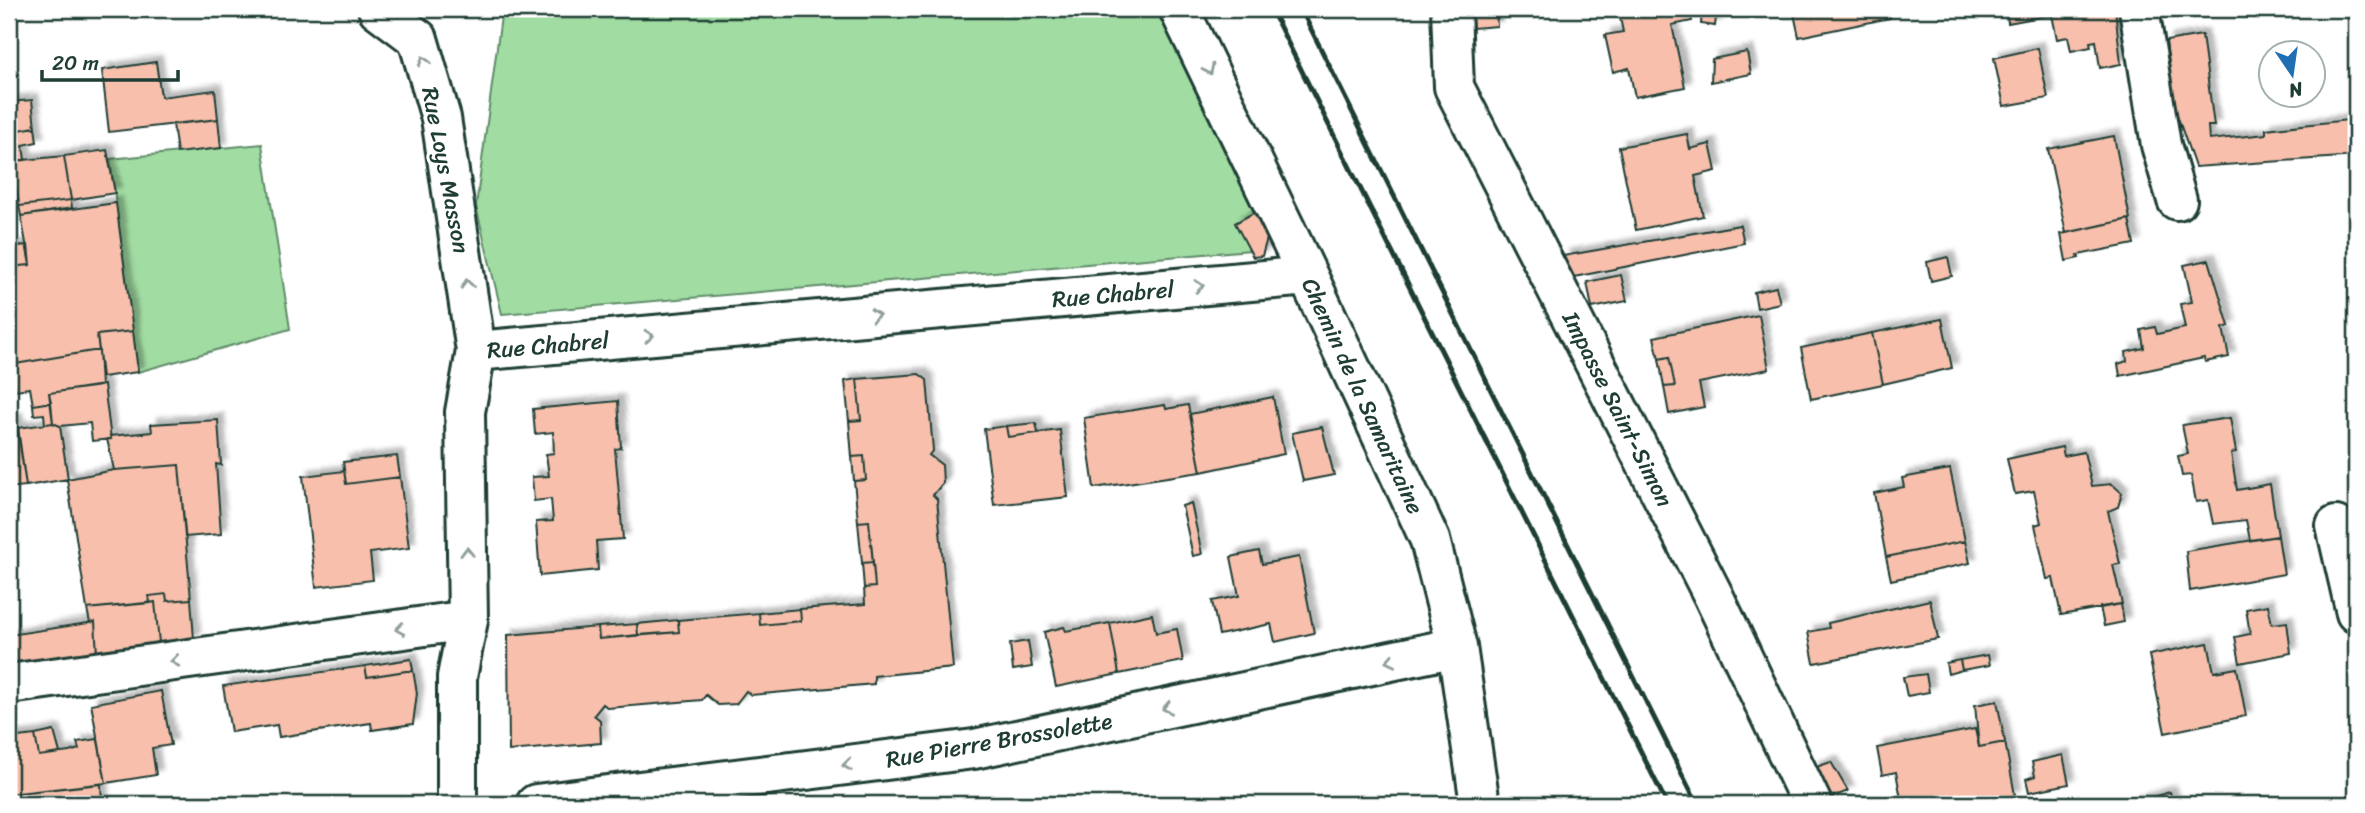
<svg xmlns="http://www.w3.org/2000/svg" width="2365" height="813" viewBox="0 0 2365 813" font-family="Sriracha,sans-serif">
	<style>
		.green { fill: #a1dca2; stroke: #608c6b; stroke-width: 2 }
		.building { fill: #f8c0ac; stroke: #1f3d34; stroke-width: 2; filter: url(#shadow) }
		.lines { fill: none; stroke-linecap: round; stroke-linejoin: round }
		.street-casing { stroke: #1f3d34; stroke-width: 44 }
		.street { stroke: #fff; stroke-width: 38 }
		.rail { stroke: #1f3d34; stroke-width: 5 }
		.oneway { stroke: #8f9e9a }
		.labels { text-anchor: middle; stroke-width: 6; stroke-linejoin: round; paint-order: stroke }
		.street-label { font-size: 23px; fill: #1f3d34; stroke: #fff }
	</style>
	<defs>
		<filter id="shadow"><feDropShadow dx="6" dy="-6" stdDeviation="2" flood-color="#0004"/></filter>
	</defs>
	<rect width="100%" height="100%" fill="#fff"/>
	<filter id="ink" filterUnits="userSpaceOnUse"><feTurbulence type="fractalNoise" baseFrequency=".0143" numOctaves="2"/><feDisplacementMap in="SourceGraphic" scale="14" xChannelSelector="R" yChannelSelector="G"/><feConvolveMatrix kernelMatrix="1 2 1 2 8 2 1 2 1" color-interpolation-filters="sRGB"/></filter>
	<g filter="url(#ink)">
		<path class="green" d="M502,9h656l109,218 -5,22 -760,65 -26,-108z
			M262,144l28,185 -152,43 -28,-213z"/>
		<path class="building" d="M1471,9h25l1,17 -24,2z
			M1641,9h48l3,12 -20,4 13,62 -50,10 -6,-29 -16,4 -8,-37 18,-3 -4,-19z
			M1702,9h15l-2,17 -14,-2z
			M1793,9h97v9l-91,19z
			M2006,9h50l1,5 -49,9z
			M2082,9h33l6,55 -21,4 -4,-27 -6,1 1,5 -20,4 -3,-14 -11,2 -5,-24z
			M2202,35l12,91h-6l1,14 57,-6v-5l82,-9v6h8v30l-161,11 -21,-61 -8,-65z
			M2038,48l10,50 -44,8 -10,-48z
			M1747,52l4,22 -40,8 1,-23z
			M156,62l5,35 54,-7 3,29 -109,13 -7,-62z
			M32,100l3,27 -26,5v-30z
			M218,119l3,29 -44,5 -4,-29z
			M35,127l2,15 -14,3 2,15 -10,1 -6,-29z
			M1687,134l3,15 20,-5 6,27 -21,5 8,40 -67,14 -17,-83z
			M2114,136l16,83 -64,14 -18,-84z
			M107,150l8,43 -44,7 -7,-44z
			M64,156l7,44 -52,6 -6,-45z
			M71,200l1,8 -51,8 -2,-10z
			M116,203l17,128 -36,4 2,15 -90,15v-98l21,-2 -9,-49z
			M1259,210l10,21 -7,25 -9,1 -18,-34z
			M2129,219l5,25 -56,11 1,3 -13,3 -5,-27z
			M1740,225l4,18 -170,34 -11,-21z
			M28,245l2,20 -21,2v-20z
			M1948,257l4,19 -21,5 -4,-19z
			M2209,260l20,66 -6,2 6,29 -24,5 -1,-4 -84,18 -2,-12 9,-3 -1,-9 18,-4 -3,-18 14,-3 2,7 28,-6 -5,-24 12,-2 -8,-37z
			M1621,275l6,26 -35,7 -5,-26z
			M1776,287l4,16 -23,5 -3,-16z
			M1759,315l10,54 -70,14 5,24 -35,7 -5,-27 11,-1 -6,-29 -10,2 -5,-22z
			M1942,319l10,49 -69,16 -11,-51z
			M133,331l5,41 -36,5 -5,-42z
			M1872,333l11,51 -72,15 -10,-51z
			M99,350l2,36 -52,7 2,9 -18,3 -3,-17 -14,2 -7,-25z
			M1669,357l6,29 -11,1 -5,-28z
			M919,374l8,6 6,70 -4,5 13,10 1,18 -10,12 4,4 16,169 -79,8v8l-123,11 -5,-4 -10,13 -18,1 -12,-10 -4,5 -94,8 -5,-4 -9,11 6,5 1,23 -92,8 -1,-116 90,-8 1,12 80,-7 -1,-12 81,-7 1,12 41,-4 -1,-12 65,-5 -1,-16 11,-1 -6,-66 -11,1 -1,-11 -3,-30 12,-1 -2,-24 -12,1 -3,-36 12,-1 -4,-41z
			M857,379l4,41 -12,1 -4,-40z
			M104,385l7,54 -19,2 -2,-18 -30,3 -7,-3 -4,-30z
			M1273,397l11,57 -83,18 -11,-58z
			M618,401l3,47 -6,1 8,90 -27,2 2,29 -58,6 -4,-54 17,-1 -2,-22 -17,2 -2,-24 17,-1 -3,-22 8,-1 -1,-21 -18,2 -2,-25z
			M51,402l2,21 -8,1 -1,-10 -10,1 -1,-10z
			M1165,405l1,4 22,-4 13,67 -107,16 -10,-70z
			M2230,418l6,34 -5,1 6,37 33,-6 8,52 -28,4 -4,-20 -33,4 -5,-24 -12,2 -5,-27 -9,1 -4,-20 10,-2 -6,-29z
			M16,419l10,67 -17,2v-68z
			M218,420l3,45 -5,-1 5,70 -36,3 -6,-72 -65,5 -7,-31h4l-1,-3 42,-4 -1,-8z
			M53,423l7,3 8,53 -42,7 -8,-58z
			M1036,423l2,10 -30,4 -2,-11z
			M1006,426l2,11 52,-7 8,67 -74,8 -10,-76z
			M1322,427l12,48 -31,6 -11,-48z
			M2062,447l2,9 20,-4 8,34 20,-2 10,9 -4,14 -10,4 12,53 -7,1 9,39 -61,11 -8,-37 -6,1 -12,-54 6,-2 -7,-32 -19,3 -8,-35z
			M397,456l3,21 -54,7 -3,-22z
			M864,456l2,24 -12,1 -2,-24z
			M179,465l12,134 -24,2 -1,-7 -17,2 1,7 -63,6 -20,-130 47,-9z
			M1950,469l15,72 -79,16 -12,-64 30,-6 -2,-9z
			M344,471l2,13 54,-7 9,71 -39,5 3,27 -57,7 -13,-111z
			M1191,503l11,51 -9,2 -11,-50z
			M869,521l4,41 -11,1 -4,-41z
			M2278,536l6,38 -94,17 -4,-40z
			M1965,541l5,22 -79,17 -5,-23z
			M1259,551l3,13 37,-7 15,76 -39,9 -4,-18 -52,11 -7,-34 27,-5 -8,-39z
			M873,562l2,25 -11,1 -2,-25z
			M166,594l1,7 24,-2 3,40 -35,4 -4,-41 -5,1 -1,-7z
			M1930,600l8,39 -124,24 -6,-31 21,-4 -1,-5z
			M155,602l4,41 -62,11 -2,-32 -5,1 -3,-14z
			M2121,604l3,18 -20,4 -4,-19z
			M2268,605l4,19 15,-2 4,31 -51,10 -5,-26 15,-3 -4,-25z
			M800,609l1,12 -41,4 -1,-12z
			M1152,614l4,19 21,-4 6,32 -64,13 -9,-51z
			M678,620l1,12 -41,3 -1,-11z
			M95,622l2,32 -88,14v-33z
			M1110,623l9,51 -63,13 -12,-55 20,-5 2,4z
			M637,624l1,11 -39,4 -1,-12z
			M1028,641l4,26 -19,3 -3,-26z
			M2208,643l6,29 23,-4 9,48 -81,17 -16,-78z
			M1988,655l2,10 -28,5 -2,-10z
			M411,659l2,11 -46,7 -2,-11z
			M1960,660l2,10 -14,4 -2,-11z
			M365,666l2,11 46,-7 4,23 -4,31 -41,6 -1,-7 -92,14 -2,-12 -46,7 -8,-46z
			M1926,674l3,18 -22,4 -4,-19z
			M161,691l10,54 -19,3 4,27 -50,8 -15,-79z
			M1997,701l8,41 -26,5 -4,-42z
			M1975,729l4,18 26,-5 10,53 -43,9h-70l-6,-32 -14,3 -5,-27z
			M54,731l6,22 -21,3 -4,-21z
			M35,735l4,21 30,-4 10,-3 -2,-7 21,-3 8,44 -97,11v-56z
			M2063,755l6,29 -40,8 -3,-13 9,-3 -3,-14z
			M1831,762l17,29 -20,8 -15,-31z
			M101,784l1,20h-93v-10z
			M2170,792l4,12h-43v-1z"/>
		<g class="lines">
			<defs>
				<path id="street" d="M378,9l40,30 23,79 35,233
					M1179,9l129,267 122,264 27,107 23,157
					M1451,9l3,78 259,508 99,209
					M2139,9l22,136 16,55
					M2336,526l20,87
					M9,684l459,-64
					M457,804v-127l11,-57 -3,-208 11,-61 832,-75
					M536,804l438,-55 483,-102"/>
			</defs>
			<use href="#street" class="street-casing"/>
			<use href="#street" class="street"/>
			<path class="rail" d="M1271,9l396,795
				M1301,9l396,795"/>
		</g>
		<defs><path id="oneway-chevron" d="M-2-3.5L2.5 0L-2 3.5" fill="none" stroke-width="1.6" stroke-linecap="round" stroke-linejoin="round" transform="scale(1.75)"/></defs>
		<g class="oneway">
			<use href="#oneway-chevron" transform="translate(424 61) rotate(-106)"/>
			<use href="#oneway-chevron" transform="translate(1209 70) rotate(64)"/>
			<use href="#oneway-chevron" transform="translate(467 284) rotate(-98)"/>
			<use href="#oneway-chevron" transform="translate(1199 286) rotate(-5)"/>
			<use href="#oneway-chevron" transform="translate(875 315) rotate(-5)"/>
			<use href="#oneway-chevron" transform="translate(649 336) rotate(-5)"/>
			<use href="#oneway-chevron" transform="translate(467 552) rotate(-91)"/>
			<use href="#oneway-chevron" transform="translate(400 629) rotate(172)"/>
			<use href="#oneway-chevron" transform="translate(175 661) rotate(172)"/>
			<use href="#oneway-chevron" transform="translate(1390 661) rotate(168)"/>
			<use href="#oneway-chevron" transform="translate(1167 708) rotate(168)"/>
			<use href="#oneway-chevron" transform="translate(847 765) rotate(173)"/>
		</g>
	</g>
	<g class="labels">
		<g class="street-label">
			<text transform="translate(446 170) rotate(79)" y="8">Rue Loys Masson</text>
			<text transform="translate(1113 294) rotate(-5)" y="8">Rue Chabrel</text>
			<text transform="translate(548 345) rotate(-5)" y="8">Rue Chabrel</text>
			<text transform="translate(1363 396) rotate(65)" y="8">Chemin de la Samaritaine</text>
			<text transform="translate(1618 409) rotate(63)" y="8">Impasse Saint-Simon</text>
			<text transform="translate(999 740) rotate(-10)" y="8">Rue Pierre Brossolette</text>
		</g>
	</g>
	<rect width="2365" height="813" fill="none" stroke="#fff" stroke-width="35"/>
	<rect x="18" y="18" width="2330" height="778" fill="none" stroke="#1f3d34" stroke-width="2.5" filter="url(#ink)"/>
	<g transform="translate(2292 74) rotate(167)"><circle r="33" fill="#ffffff" stroke="#a5b1ae" stroke-width="2"/>
	<path d="M0-5L12 26L0 18L-12 26Z" fill="#1f6fb2"/>
	<text y="-10" font-size="19" font-weight="bold" text-anchor="middle" fill="#1f3d34">N</text>
	</g>
	<path d="M42 70v10h136v-10" fill="none" stroke="#1f3d34" stroke-width="3.5"/>
	<text x="52" y="70" font-size="21" fill="#1f3d34" stroke="#ffffff" stroke-width="5" paint-order="stroke">20 m</text>
</svg>
